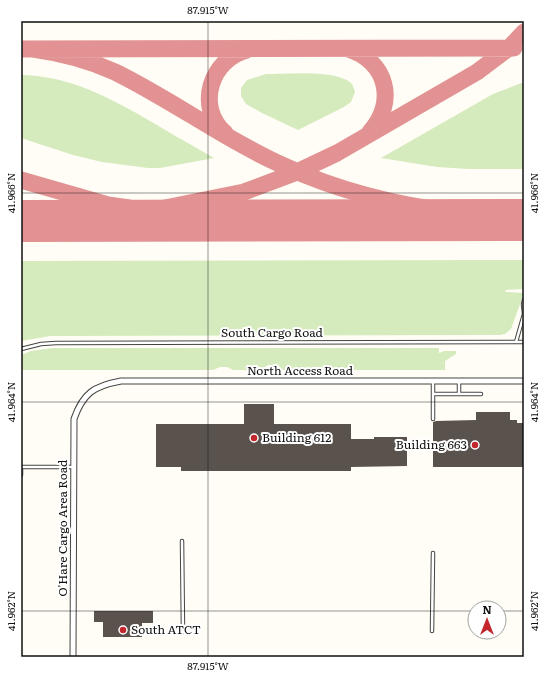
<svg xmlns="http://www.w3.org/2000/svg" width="545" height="678" viewBox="0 0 545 678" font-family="Literata,serif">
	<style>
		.green { fill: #d5ebbd }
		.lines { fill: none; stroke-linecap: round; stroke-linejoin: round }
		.taxiway { stroke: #e29292; stroke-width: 17 }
		.runway { stroke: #e29292; stroke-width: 42 }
		.building { fill: #5a524d }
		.service-casing { stroke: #444; stroke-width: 4.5 }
		.minor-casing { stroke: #444; stroke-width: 7 }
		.service { stroke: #fff; stroke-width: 2.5 }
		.minor { stroke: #fff; stroke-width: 5 }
		.ticks { fill: none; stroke: #111; stroke-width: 1; stroke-opacity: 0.45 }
		.poi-dot { fill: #c4262e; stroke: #fff; stroke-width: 1.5 }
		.labels { text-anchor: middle; stroke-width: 4; stroke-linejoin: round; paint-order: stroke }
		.street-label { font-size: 12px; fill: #111; stroke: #fff }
		.poi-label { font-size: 12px; fill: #111; stroke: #fff; text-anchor: start }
		.neatline { fill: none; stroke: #111; stroke-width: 1.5 }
		.ticks-label { font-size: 10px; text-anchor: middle; fill: #111 }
	</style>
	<rect width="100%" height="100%" fill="#fffdf5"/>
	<path class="green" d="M21,21h465l-465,2z
		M266,74c20,0 70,-5 85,9 2,2 3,6 4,9l-4,10 -7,5 -46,23 -36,-17 -16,-9 -5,-8v-8l6,-8z
		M21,75c45,1 79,18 117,39 26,15 51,30 76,44l-54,10h-12l-46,-6 -29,-7 -52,-17z
		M524,82v87h-56l-31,-2 -56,-9 112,-64z
		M524,260v26l-1,3 -18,1 1,2 18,1 -13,36 -6,5 -5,1 -450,1 -29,5v-80z
		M52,348h387v5l5,-2h12v3l-11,7v9h-162l-5,-5h-10l-7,5h-28l-6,-3h-7l-7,3h-192v-15l10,-4z"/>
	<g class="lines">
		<path class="taxiway" d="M21,49l493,-1
			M33,49c29,4 56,11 82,23 57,28 109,67 167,93 56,26 117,41 178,48 21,2 43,3 64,4
			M348,49c39,12 49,53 22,83
			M225,133c-30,-26 -14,-74 22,-83
			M21,180l87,25 21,3
			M171,213l88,7
			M26,221l81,-4 43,-6 94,-19 53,-20 40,-19 140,-81 32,-24 15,-16"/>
		<path class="runway" d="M21,221l503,-1"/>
	</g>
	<path class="building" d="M244,404h30v20h77v15h23v-2h33v29l-56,1v4h-170v-4h-25v-43h88z
		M476,412h34v8h7v3h7v44h-91v-45l3,-1 40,-1z
		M94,611h59v12h-11v14h-39v-15h-9z"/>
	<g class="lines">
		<defs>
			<path id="service" d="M524,300l-1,4 1,9
				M516,342l8,-28
				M21,349l20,-5 15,-1 468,-1
				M433,381v38
				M459,381v13
				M433,394h48
				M21,475v-8h52
				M182,541l1,91
				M432,631l1,-78"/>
			<path id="minor" d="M73,657l1,-238c9,-26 20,-33 47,-38h403"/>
		</defs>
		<use href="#service" class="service-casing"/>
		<use href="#minor" class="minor-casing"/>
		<use href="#service" class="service"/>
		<use href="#minor" class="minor"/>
	</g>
	<path class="ticks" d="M208,21v636M21,193h503M21,402h503M21,611h454M499,611h25"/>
	<g class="poi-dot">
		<circle cx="254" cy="438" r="4"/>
		<circle cx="475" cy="445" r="4"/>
		<circle cx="123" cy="630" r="4"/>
	</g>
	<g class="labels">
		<g class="street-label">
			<text x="272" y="337">South Cargo Road</text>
			<text x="300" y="375">North Access Road</text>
			<text transform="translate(63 528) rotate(-90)" y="4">O'Hare Cargo Area Road</text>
		</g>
		<g class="poi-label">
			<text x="262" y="442">Building 612</text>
			<text x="467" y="449" text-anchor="end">Building 663</text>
			<text x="131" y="634">South ATCT</text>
		</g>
	</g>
	<rect width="545" height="678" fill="none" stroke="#ffffff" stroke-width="44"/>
	<g transform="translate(487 620)"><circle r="19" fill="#ffffff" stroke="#a0a0a0"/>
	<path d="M0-3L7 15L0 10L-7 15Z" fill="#c4262e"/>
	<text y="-6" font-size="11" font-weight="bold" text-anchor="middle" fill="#111111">N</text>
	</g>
	<rect x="22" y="22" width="501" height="634" class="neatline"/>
	<g class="ticks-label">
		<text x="208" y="14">87.915°W</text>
		<text transform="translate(11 193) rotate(-90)" y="4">41.966°N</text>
		<text transform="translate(534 193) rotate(-90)" y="4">41.966°N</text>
		<text transform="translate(11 402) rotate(-90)" y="4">41.964°N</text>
		<text transform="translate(534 402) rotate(-90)" y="4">41.964°N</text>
		<text transform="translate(11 611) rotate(-90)" y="4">41.962°N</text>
		<text transform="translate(534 611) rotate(-90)" y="4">41.962°N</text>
		<text x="208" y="670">87.915°W</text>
	</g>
</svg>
